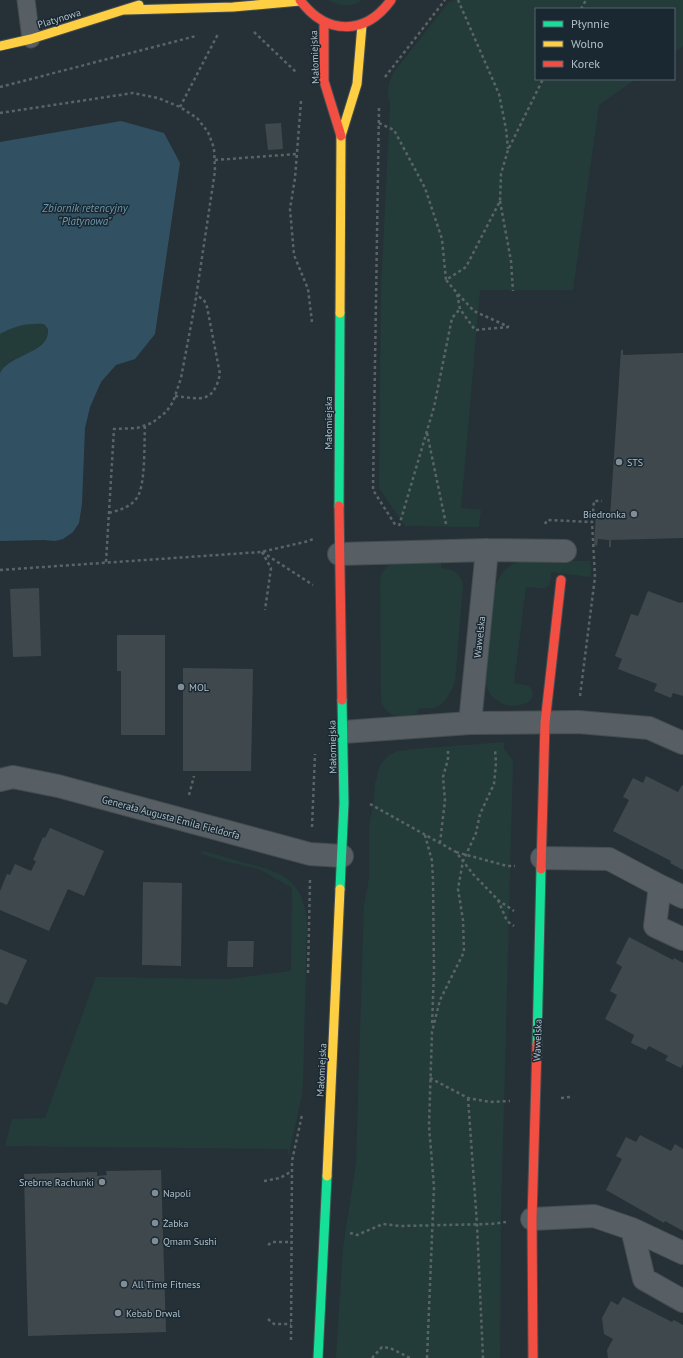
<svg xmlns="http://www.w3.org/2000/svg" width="683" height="1358" viewBox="0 0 683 1358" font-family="'PT Sans',sans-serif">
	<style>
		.green { fill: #233c3a }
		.water { fill: #315062 }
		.building { fill: #3f484d }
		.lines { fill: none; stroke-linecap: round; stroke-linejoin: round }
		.lane-casing { stroke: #454d51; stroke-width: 19 }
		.street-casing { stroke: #454d51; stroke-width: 24 }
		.fast-casing { stroke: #454d51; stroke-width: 11 }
		.slow-casing { stroke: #454d51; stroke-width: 11 }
		.jam-casing { stroke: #454d51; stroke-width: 11 }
		.path { stroke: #5a6467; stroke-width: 2.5; stroke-dasharray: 3 3; stroke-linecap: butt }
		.lane { stroke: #575f64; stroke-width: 17 }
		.street { stroke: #575f64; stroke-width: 22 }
		.fast { stroke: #16e098; stroke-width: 9 }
		.slow { stroke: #ffcf43; stroke-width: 9 }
		.jam { stroke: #f24e42; stroke-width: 9 }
		.poi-dot { fill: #808d96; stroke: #1a2931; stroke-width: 1.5 }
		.labels { text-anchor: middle; stroke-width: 3; stroke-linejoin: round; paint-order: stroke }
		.street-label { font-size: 10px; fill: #b0bfc9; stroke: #1a2931 }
		.poi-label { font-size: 10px; fill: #b0bfc9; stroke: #1a2931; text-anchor: start }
		.water-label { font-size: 11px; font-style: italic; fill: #6d98af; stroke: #1a2931 }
	</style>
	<rect width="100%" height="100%" fill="#263137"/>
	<path class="green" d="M328,0h34c-11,8 -23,6 -34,0z
		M456,0h227v46l-9,6v-43h-138v70h100l-37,26 -26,185h-93l-19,218 20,2 -2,17 -74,-1 -26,-38 2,-198 9,-186c-4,-11 -2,-23 4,-32l54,-69z
		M30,323l14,1 4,5c1,21 -26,24 -40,34 -3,2 -6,6 -8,10v-39l9,-5z
		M522,561h68l1,16 -40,-5c0,3 0,10 -2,13 -4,6 -17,2 -23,2l-12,96 15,3 4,7 -1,6c-12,10 -29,9 -40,-3 -3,-2 -4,-7 -6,-11l8,-96c6,-15 12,-24 28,-28z
		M396,562h45v6c12,0 18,5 22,16l-8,98c-4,9 -10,23 -21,26 -5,1 -11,-1 -16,1l-1,5c-17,5 -28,4 -36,-12l-1,-124c3,-9 9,-13 16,-16z
		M504,742v7l9,11 -12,455 -1,143h-164l7,-110 13,-85 8,-258 5,-26v-52l5,-28 1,-15 5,-19 8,-9 10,-5 17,-2z
		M203,851c14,4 28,8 42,12 37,9 58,16 62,59l-4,161 -1,12 -14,63v-9l-283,-3 7,-27 33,-1 51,-141 133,2 62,-8 1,-83 -33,-19 -32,-7 -27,-9z"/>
	<path class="water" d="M121,121l43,12 16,30 -25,171 -20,25 -19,6 -15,17 -11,25 -5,21 -3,76 -3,19 -6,9 -10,7 -8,2 -11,-1 -44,1v-168c10,-20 50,-19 48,-44l-4,-5c-16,-1 -30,2 -44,10v-192z"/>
	<path class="building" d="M281,123l2,26 -15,1 -3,-26z
		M621,350h2v5l60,-2v185l-72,2v7h-2v-7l-11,-1 -1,7 -3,-1 2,-32h3v3l11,1z
		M39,588l2,68 -28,1 -3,-68z
		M648,591l32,12 3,-1v94l-10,-3 -2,5 -17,-7 3,-7 -39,-15 4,-10 -7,-3 16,-42 7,2z
		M117,635h48v100h-44v-64h-4z
		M183,668l70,1 -2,102h-68z
		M646,776l32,16 4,-7 1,1v84l-13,-7 1,-2 -58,-30 16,-31 -6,-3 10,-19 10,5z
		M50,828l54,23 -20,45 -16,-7 -19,42 -49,-21v-19l7,-17 3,1 5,-11 16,7 5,-10 -3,-1 10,-23 2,1z
		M143,882l39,1 -1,83 -39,-1z
		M629,937l44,23 1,-2 9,5v101l-2,4 -16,-8 3,-4 -19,-10 -3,4 -15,-7 3,-8 -29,-16 12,-24 -7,-4 12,-24 -6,-4z
		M228,941h26l-1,26h-26z
		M0,949l27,11 -20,45 -7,-3z
		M640,1135l31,16 4,-7 8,5v82l-18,-10 -1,2 -58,-33 16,-31 -6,-3 10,-19 10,5z
		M161,1170l5,162 -138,4 -4,-162 73,-2v4l10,-1 -1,-4z
		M623,1297l49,25 2,-2 9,5v33h-75l-1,-8 6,-11 -9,-5 -2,-16 9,-17 7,4z"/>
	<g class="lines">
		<defs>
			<path id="lane" d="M26,0l5,39"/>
			<path id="street" d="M339,554l148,-4 78,1
				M470,723l108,-1 71,6 34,15
				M343,732l127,-9 17,-173
				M0,780l13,-3 45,9 252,68 32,2
				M542,858l67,1 51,27 -5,40 28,13
				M660,886l23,11
				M532,1219l62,-3 38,13 51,24
				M632,1229l12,50 39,22"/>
			<path id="fast" d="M339,506l1,-193
				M340,889l4,-86 -2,-103
				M537,1044l4,-175
				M318,1358l9,-182"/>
			<path id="slow" d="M125,10l108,-3 67,-6
				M0,46l31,-7 108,-34
				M340,313l1,-177 16,-52 5,-59
				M327,1176l13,-287"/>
			<path id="jam" d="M300,0c26,35 65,36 91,0
				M324,23v58l17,55
				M339,506l3,194
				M541,869l4,-146 16,-143
				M533,1358l-1,-139 5,-175"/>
		</defs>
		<use href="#lane" class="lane-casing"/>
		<use href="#street" class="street-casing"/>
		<use href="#fast" class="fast-casing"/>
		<use href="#slow" class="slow-casing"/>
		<use href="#jam" class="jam-casing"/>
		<path class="path" d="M458,0l41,94 7,35 2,20
			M581,9l5,-9
			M254,32l43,41
			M385,77l60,-77
			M0,87l196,-51
			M301,101l-6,77 -5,31 4,46 14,34 4,33
			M180,107l38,-73
			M379,108l-6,382 23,36
			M0,113l133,-20 25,5 22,9 17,11 11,14 6,16 1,23 -20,133 -14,74 -8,24 -7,10 -14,11 -15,5 -23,1 -8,133
			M379,123l15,7 31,58 17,51 4,41
			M215,160l82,-6
			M500,201l11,60 2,30
			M458,294l16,17 35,16
			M509,327l-34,3 -15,-21 -3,-16 -11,-13 20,-13 34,-66 1,-27 7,-24 35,-71
			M175,396c26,3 38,8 45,-22l-13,-67 -3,-7 -8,-5
			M427,433l19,91
			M109,513c10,-3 20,-5 27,-14 10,-11 8,-57 9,-74
			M545,524l2,-4 45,2 2,-21h8
			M399,526l35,-119 18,-89 8,-9
			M262,552l51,33
			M262,552l9,16 -6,42
			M0,570l261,-18 48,-11 4,-2
			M580,696l15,-119 -3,-55
			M189,795l5,-19
			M370,804l86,48 17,22 25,26 16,11
			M312,827l3,-73
			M425,835l7,26 1,19 1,91 -2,55
			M440,843l5,-43 -2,-23 5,-18v-8
			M456,852l51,14h8
			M498,900l9,21 7,5
			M308,973l2,-93
			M430,1078l38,20 22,4 20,-1
			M468,1098l9,126 6,134
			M561,1098l9,-1
			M264,1181l16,-3 12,-7
			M350,1233l7,2 26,-11 17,2 91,-2 15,-2
			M268,1245l4,-3h20
			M268,1319l6,5h17
			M291,1340l1,-179 10,-46
			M372,1358l10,-11 8,1 20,10
			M427,1358l7,-171 -5,-61 3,-94 8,-32 24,-48 -1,-32 -5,-31 5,-28 13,-28 4,-19 14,-30 2,-21 -1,-14"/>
		<use href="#lane" class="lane"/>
		<use href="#street" class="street"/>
		<use href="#fast" class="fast"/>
		<use href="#slow" class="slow"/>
		<use href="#jam" class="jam"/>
	</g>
	<g class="poi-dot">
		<circle cx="619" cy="462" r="4"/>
		<circle cx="634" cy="514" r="4"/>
		<circle cx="181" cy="687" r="4"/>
		<circle cx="102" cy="1182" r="4"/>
		<circle cx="155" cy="1193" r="4"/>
		<circle cx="155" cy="1223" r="4"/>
		<circle cx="155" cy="1241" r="4"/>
		<circle cx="124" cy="1284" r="4"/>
		<circle cx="118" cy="1313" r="4"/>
	</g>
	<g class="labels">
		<g class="street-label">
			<text transform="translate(59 18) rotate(-17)" y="4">Platynowa</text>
			<text transform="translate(314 57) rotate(-92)" y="4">Małomiejska</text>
			<text transform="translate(328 423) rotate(-90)" y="4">Małomiejska</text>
			<text transform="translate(479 637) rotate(-84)" y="4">Wawelska</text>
			<text transform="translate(332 747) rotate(-91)" y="4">Małomiejska</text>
			<text transform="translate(171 817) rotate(15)" y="4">Generała Augusta Emila Fieldorfa</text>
			<text transform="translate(537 1040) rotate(-88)" y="4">Wawelska</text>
			<text transform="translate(321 1070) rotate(-87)" y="4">Małomiejska</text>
		</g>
		<g class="poi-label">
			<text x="627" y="466">STS</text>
			<text x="626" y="518" text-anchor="end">Biedronka</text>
			<text x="189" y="691">MOL</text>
			<text x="94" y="1186" text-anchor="end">Srebrne Rachunki</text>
			<text x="163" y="1197">Napoli</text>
			<text x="163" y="1227">Żabka</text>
			<text x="163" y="1245">Qmam Sushi</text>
			<text x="132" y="1288">All Time Fitness</text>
			<text x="126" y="1317">Kebab Drwal</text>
		</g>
		<g class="water-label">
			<text x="85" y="212">Zbiornik retencyjny<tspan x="85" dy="13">"Platynowa"</tspan></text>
		</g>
	</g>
	<rect x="535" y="8" width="140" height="72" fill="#1a2931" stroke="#56656e"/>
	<rect x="543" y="21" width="20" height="6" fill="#16e098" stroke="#56656e"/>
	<text x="571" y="28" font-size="12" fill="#b0bfc9">Płynnie</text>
	<rect x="543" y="41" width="20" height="6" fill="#ffcf43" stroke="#56656e"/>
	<text x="571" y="48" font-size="12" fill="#b0bfc9">Wolno</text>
	<rect x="543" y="61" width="20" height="6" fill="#f24e42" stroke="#56656e"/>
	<text x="571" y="68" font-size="12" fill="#b0bfc9">Korek</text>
</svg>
